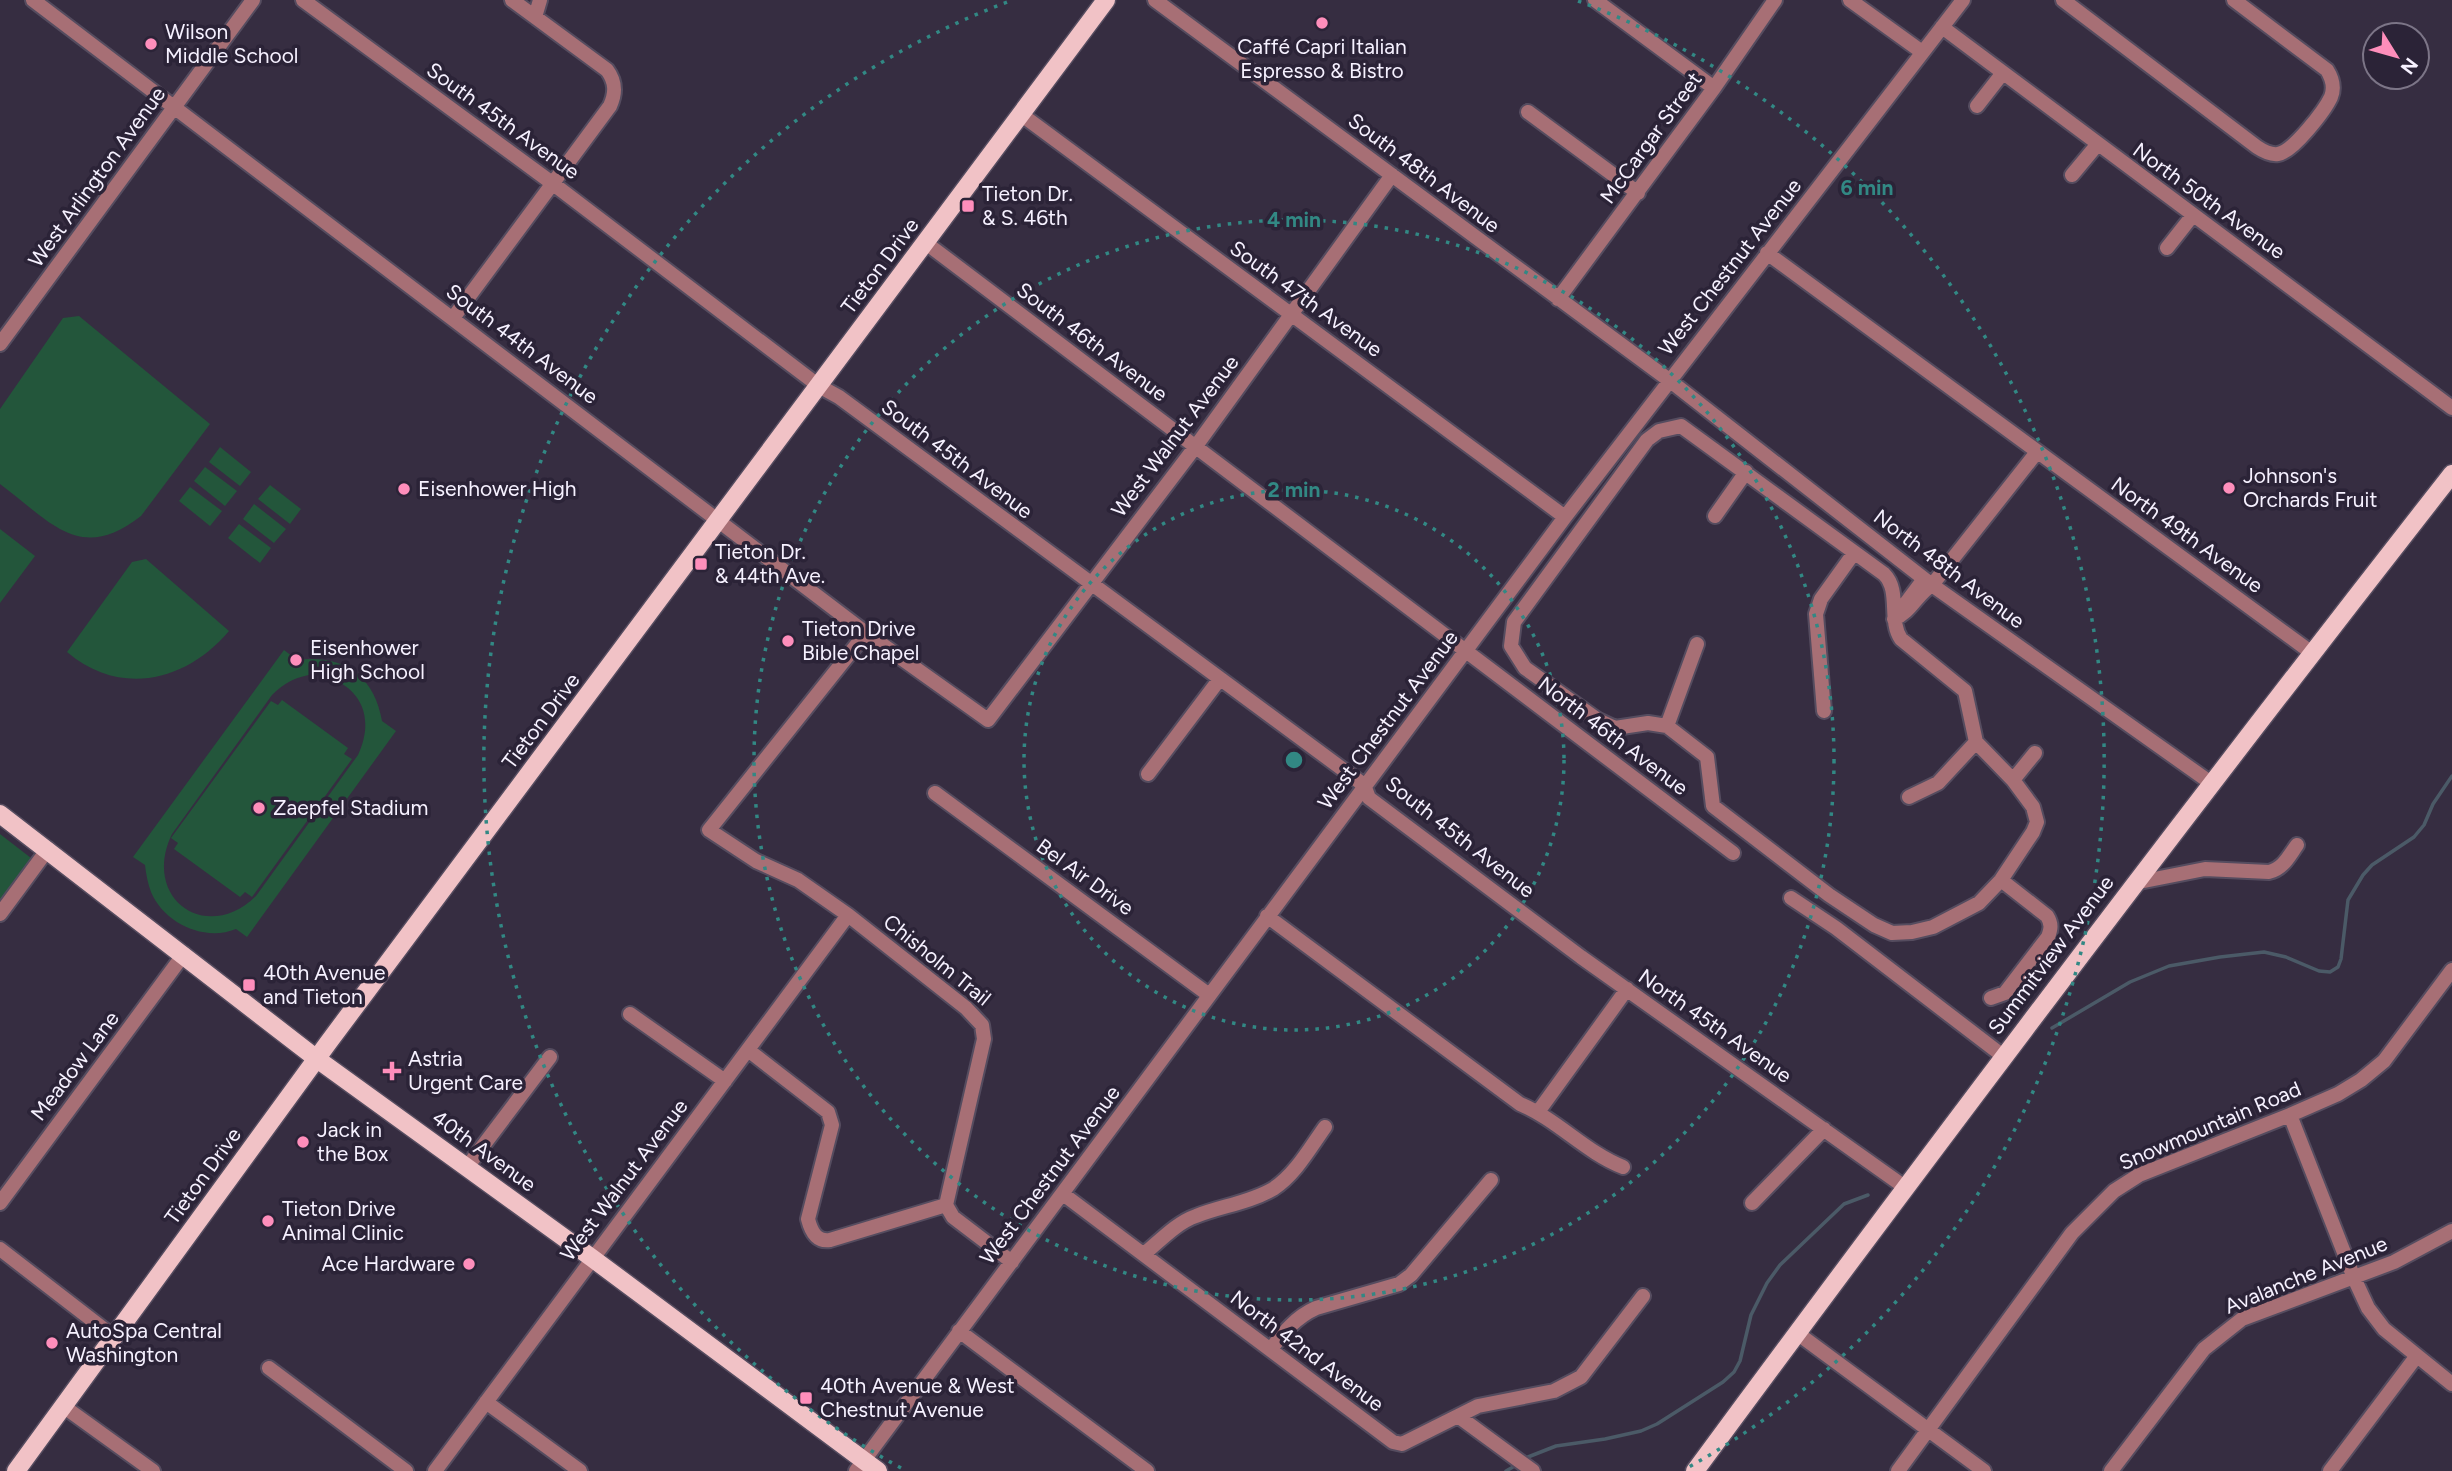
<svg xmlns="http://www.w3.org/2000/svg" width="2452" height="1471" viewBox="0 0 2452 1471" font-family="Figtree,sans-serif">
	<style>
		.green { fill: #23563b; fill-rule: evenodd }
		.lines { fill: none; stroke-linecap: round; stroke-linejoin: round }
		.stream { stroke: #4b5a67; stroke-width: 3.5 }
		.minor-casing { stroke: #554c5f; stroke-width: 18 }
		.major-casing { stroke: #554c5f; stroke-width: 21 }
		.minor { stroke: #a76f75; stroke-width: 14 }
		.major { stroke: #f1c2c6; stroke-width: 18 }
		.ring { fill: none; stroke: #328884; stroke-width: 3.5; stroke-dasharray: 3.5 7 }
		.poi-dot { fill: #fe8ebb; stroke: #2b2337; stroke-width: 2.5 }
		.labels { text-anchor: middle; stroke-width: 7; stroke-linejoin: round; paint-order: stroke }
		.poi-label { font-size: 21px; fill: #f6f1ff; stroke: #2b2337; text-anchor: start }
		.street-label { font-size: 21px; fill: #f6f1ff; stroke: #2b2337 }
		.centre { fill: #328884; stroke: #2b2337; stroke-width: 3.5 }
		.ring-label { font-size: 21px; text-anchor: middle; font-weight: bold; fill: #328884; stroke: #2b2337; stroke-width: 7; stroke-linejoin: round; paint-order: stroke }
	</style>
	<rect width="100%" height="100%" fill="#362d41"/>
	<path class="green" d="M79,316l131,108 -69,92c-61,48 -90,6 -141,-32v-75l63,-91z
		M220,447l31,25 -11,14 -31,-24z
		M205,467l32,24 -12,15 -31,-25z
		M270,485l31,24 -11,15 -32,-25z
		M190,487l32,24 -12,15 -31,-25z
		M254,504l32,25 -12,14 -31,-24z
		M239,524l32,24 -11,15 -32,-25z
		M0,529l35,27 -35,47z
		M146,559l83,72c-43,51 -109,66 -162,21l65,-90z
		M284,650l13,10c46,-6 77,15 85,61l14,10 -149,206 -11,-8c-32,13 -72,-6 -85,-37 -3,-8 -5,-18 -6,-27l-12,-8zM314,674c44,7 63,40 44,81l-102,141c-50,49 -115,2 -84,-62l100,-139c13,-13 24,-18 42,-21z
		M282,700l66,48 -4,6 8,5 -100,138 -7,-5 -5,5 -66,-48 4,-6 -7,-5 100,-137 7,4z
		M0,834l31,24 -31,42z"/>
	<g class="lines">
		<path class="stream" d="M2052,1028l78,-46 39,-16 51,-9 44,-5 22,5 33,14 11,1 8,-5 3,-8 7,-59 15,-25 9,-10 42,-28 10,-12 9,-21 19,-28
			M1528,1457l28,-11 49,-7 36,-8 16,-7 66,-42 11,-10 6,-11 11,-46 16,-32 13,-18 64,-61 24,-9
			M1506,1471l7,-4"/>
		<defs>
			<path id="minor" d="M33,0l833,633 122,87 208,-274 196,-271
				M303,0l249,183 267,203 20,11 525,388 5,13 212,159 325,231
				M1155,0l514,380 263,205 279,198
				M1595,0l119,88
				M1850,0l72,52
				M2063,0l194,147c6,4 14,8 21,7 15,-2 47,-44 53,-57 4,-10 1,-19 -4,-27l-93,-70
				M535,17l5,-17
				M1942,27l510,381
				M1977,106l25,-32
				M1528,112l110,81
				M1022,115l543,402
				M2072,175l25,-30
				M926,243l807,610
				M2167,248l26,-33
				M1767,253l545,400
				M1558,299l156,-211 61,-88
				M453,318l157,-212c6,-13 6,-24 -3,-36l-95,-70
				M0,344l253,-344
				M1681,426l203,148c17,17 4,46 17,65l64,52 11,51 37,38 20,27 4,15 -4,10 -32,48 -22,23 -46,24 -21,5 -20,1 -18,-8 -45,-30 -116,-89 -6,-49 -40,-31 -19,-3 -33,5 -17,-8 -73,-52 -14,-22 3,-24 133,-182 12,-9z
				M1715,516l31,-44
				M1924,579l-30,40c17,-7 23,-25 38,-34l105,-133
				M866,633l-157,197 47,31 42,19 50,35 118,93 16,17 2,14 -38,166
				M1824,711l-8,-97 5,-15 33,-46
				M1667,726l30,-82
				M1148,774l71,-94
				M2013,780l22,-27
				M935,793l274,202
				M1909,797l29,-14 38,-41
				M2134,883l71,-14 64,3c14,-3 20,-16 28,-27
				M1791,898l45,30 167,128
				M0,914l48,-65
				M1267,916l253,188c38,16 65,48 103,63
				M1991,998l14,-5 43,-56c3,-8 4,-13 -1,-21l-46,-36
				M630,1014l95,67
				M748,1050l80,62 4,13 -24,94c3,12 8,23 22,21l116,-35
				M1538,1112l89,-123
				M2290,1115l64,163 14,30 16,21 68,55
				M467,1167l83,-110
				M1063,1194l330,248 9,2 76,-38 76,-15 27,-14 62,-81
				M0,1203l184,-249
				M1752,1203l72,-74
				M946,1205l7,12 59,45
				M0,1249l114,88
				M1144,1254c16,-13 32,-31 52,-38 25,-10 53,-13 77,-27 22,-14 37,-41 52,-62
				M959,1331l188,140
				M1797,1333l187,138
				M1271,1349c13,-17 25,-32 45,-41l83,-24 12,-9 80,-95
				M269,1368l137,103
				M486,1402l94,69
				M63,1406l90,65
				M1458,1416l75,55
				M435,1471l413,-556
				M856,1471l709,-954 398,-517
				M1898,1471l174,-238 42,-42 25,-16 151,-60 48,-21 23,-14 23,-19 68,-91
				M2111,1471l93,-122 38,-30 152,-57 58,-31
				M2330,1471l86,-114"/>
			<path id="major" d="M0,814l317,245 275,199 286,213
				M16,1471l312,-428 778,-1043
				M1695,1471c248,-336 500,-669 757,-997"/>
		</defs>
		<use href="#minor" class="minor-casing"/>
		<use href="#major" class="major-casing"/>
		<use href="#minor" class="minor"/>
		<use href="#major" class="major"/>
	</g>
	<g class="ring">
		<circle cx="1294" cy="760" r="270"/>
		<circle cx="1294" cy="760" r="540"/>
		<path d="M901 1468A810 810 0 0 1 1010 1M1578 1A810 810 0 0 1 1687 1468"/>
	</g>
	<g class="poi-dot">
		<circle cx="1322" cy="23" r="7"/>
		<circle cx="151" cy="44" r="7"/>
		<rect x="961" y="199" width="14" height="14" rx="3.5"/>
		<circle cx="2229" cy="488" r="7"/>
		<circle cx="404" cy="489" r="7"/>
		<rect x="694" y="557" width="14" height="14" rx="3.5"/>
		<circle cx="788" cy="641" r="7"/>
		<circle cx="296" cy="660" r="7"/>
		<circle cx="259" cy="808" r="7"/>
		<rect x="242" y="978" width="14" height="14" rx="3.5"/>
		<path d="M388.5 1060.5h7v7h7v7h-7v7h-7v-7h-7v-7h7z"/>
		<circle cx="303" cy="1142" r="7"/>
		<circle cx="268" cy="1221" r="7"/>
		<circle cx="469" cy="1264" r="7"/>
		<circle cx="52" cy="1343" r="7"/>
		<rect x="799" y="1391" width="14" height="14" rx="3.5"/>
	</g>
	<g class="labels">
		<g class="poi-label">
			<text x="165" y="39">Wilson<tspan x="165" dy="24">Middle School</tspan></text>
			<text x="1322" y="54" text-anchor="middle">Caffé Capri Italian<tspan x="1322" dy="24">Espresso &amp; Bistro</tspan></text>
			<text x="982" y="201">Tieton Dr.<tspan x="982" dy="24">&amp; S. 46th</tspan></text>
			<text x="2243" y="483">Johnson's<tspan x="2243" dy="24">Orchards Fruit</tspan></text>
			<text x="418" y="496">Eisenhower High</text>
			<text x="715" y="559">Tieton Dr.<tspan x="715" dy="24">&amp; 44th Ave.</tspan></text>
			<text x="802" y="636">Tieton Drive<tspan x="802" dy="24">Bible Chapel</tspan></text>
			<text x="310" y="655">Eisenhower<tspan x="310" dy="24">High School</tspan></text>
			<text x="273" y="815">Zaepfel Stadium</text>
			<text x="263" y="980">40th Avenue<tspan x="263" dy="24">and Tieton</tspan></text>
			<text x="408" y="1066">Astria<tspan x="408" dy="24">Urgent Care</tspan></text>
			<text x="317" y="1137">Jack in<tspan x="317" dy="24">the Box</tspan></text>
			<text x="282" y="1216">Tieton Drive<tspan x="282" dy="24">Animal Clinic</tspan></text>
			<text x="455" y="1271" text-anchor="end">Ace Hardware</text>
			<text x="66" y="1338">AutoSpa Central<tspan x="66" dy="24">Washington</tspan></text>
			<text x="820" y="1393">40th Avenue &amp; West<tspan x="820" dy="24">Chestnut Avenue</tspan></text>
		</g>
		<g class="street-label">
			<text transform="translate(503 121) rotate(36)" y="7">South 45th Avenue</text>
			<text transform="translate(1651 138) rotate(-54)" y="7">McCargar Street</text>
			<text transform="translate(1424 173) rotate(37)" y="7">South 48th Avenue</text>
			<text transform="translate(97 177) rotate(-54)" y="7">West Arlington Avenue</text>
			<text transform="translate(2209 201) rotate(36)" y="7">North 50th Avenue</text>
			<text transform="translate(880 266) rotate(-53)" y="7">Tieton Drive</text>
			<text transform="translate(1730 267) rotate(-52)" y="7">West Chestnut Avenue</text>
			<text transform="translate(1306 299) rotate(36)" y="7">South 47th Avenue</text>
			<text transform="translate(1092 342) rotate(37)" y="7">South 46th Avenue</text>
			<text transform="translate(522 344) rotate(37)" y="7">South 44th Avenue</text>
			<text transform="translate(1175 436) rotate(-53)" y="7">West Walnut Avenue</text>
			<text transform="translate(957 459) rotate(37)" y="7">South 45th Avenue</text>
			<text transform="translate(2187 535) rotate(36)" y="7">North 49th Avenue</text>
			<text transform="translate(1949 569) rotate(37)" y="7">North 48th Avenue</text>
			<text transform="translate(1388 720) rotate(-53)" y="7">West Chestnut Avenue</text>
			<text transform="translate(541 721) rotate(-53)" y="7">Tieton Drive</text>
			<text transform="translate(1613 736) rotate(37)" y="7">North 46th Avenue</text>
			<text transform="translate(1460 837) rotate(38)" y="7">South 45th Avenue</text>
			<text transform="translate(1085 877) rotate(36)" y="7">Bel Air Drive</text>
			<text transform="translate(2051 955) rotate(-53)" y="7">Summitview Avenue</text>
			<text transform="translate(937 960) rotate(39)" y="7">Chisholm Trail</text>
			<text transform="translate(1715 1026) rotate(35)" y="7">North 45th Avenue</text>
			<text transform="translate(75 1066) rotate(-53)" y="7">Meadow Lane</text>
			<text transform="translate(2210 1126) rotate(-23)" y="7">Snowmountain Road</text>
			<text transform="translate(484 1151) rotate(36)" y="7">40th Avenue</text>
			<text transform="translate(1050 1175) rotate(-53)" y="7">West Chestnut Avenue</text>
			<text transform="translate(203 1176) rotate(-54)" y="7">Tieton Drive</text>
			<text transform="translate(624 1180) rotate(-53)" y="7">West Walnut Avenue</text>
			<text transform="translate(2306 1275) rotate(-22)" y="7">Avalanche Avenue</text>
			<text transform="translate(1307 1351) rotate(37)" y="7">North 42nd Avenue</text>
		</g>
	</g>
	<circle cx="1294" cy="760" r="10" class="centre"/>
	<g class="ring-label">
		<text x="1867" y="195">6 min</text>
		<text x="1294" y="227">4 min</text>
		<text x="1294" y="497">2 min</text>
	</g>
	<g transform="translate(2396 56) rotate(127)"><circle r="33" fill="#2b2337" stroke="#7c7587" stroke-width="2"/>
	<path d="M0-5L12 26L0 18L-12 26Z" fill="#fe8ebb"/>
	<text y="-10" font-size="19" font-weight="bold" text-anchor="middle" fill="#f6f1ff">N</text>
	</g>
</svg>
